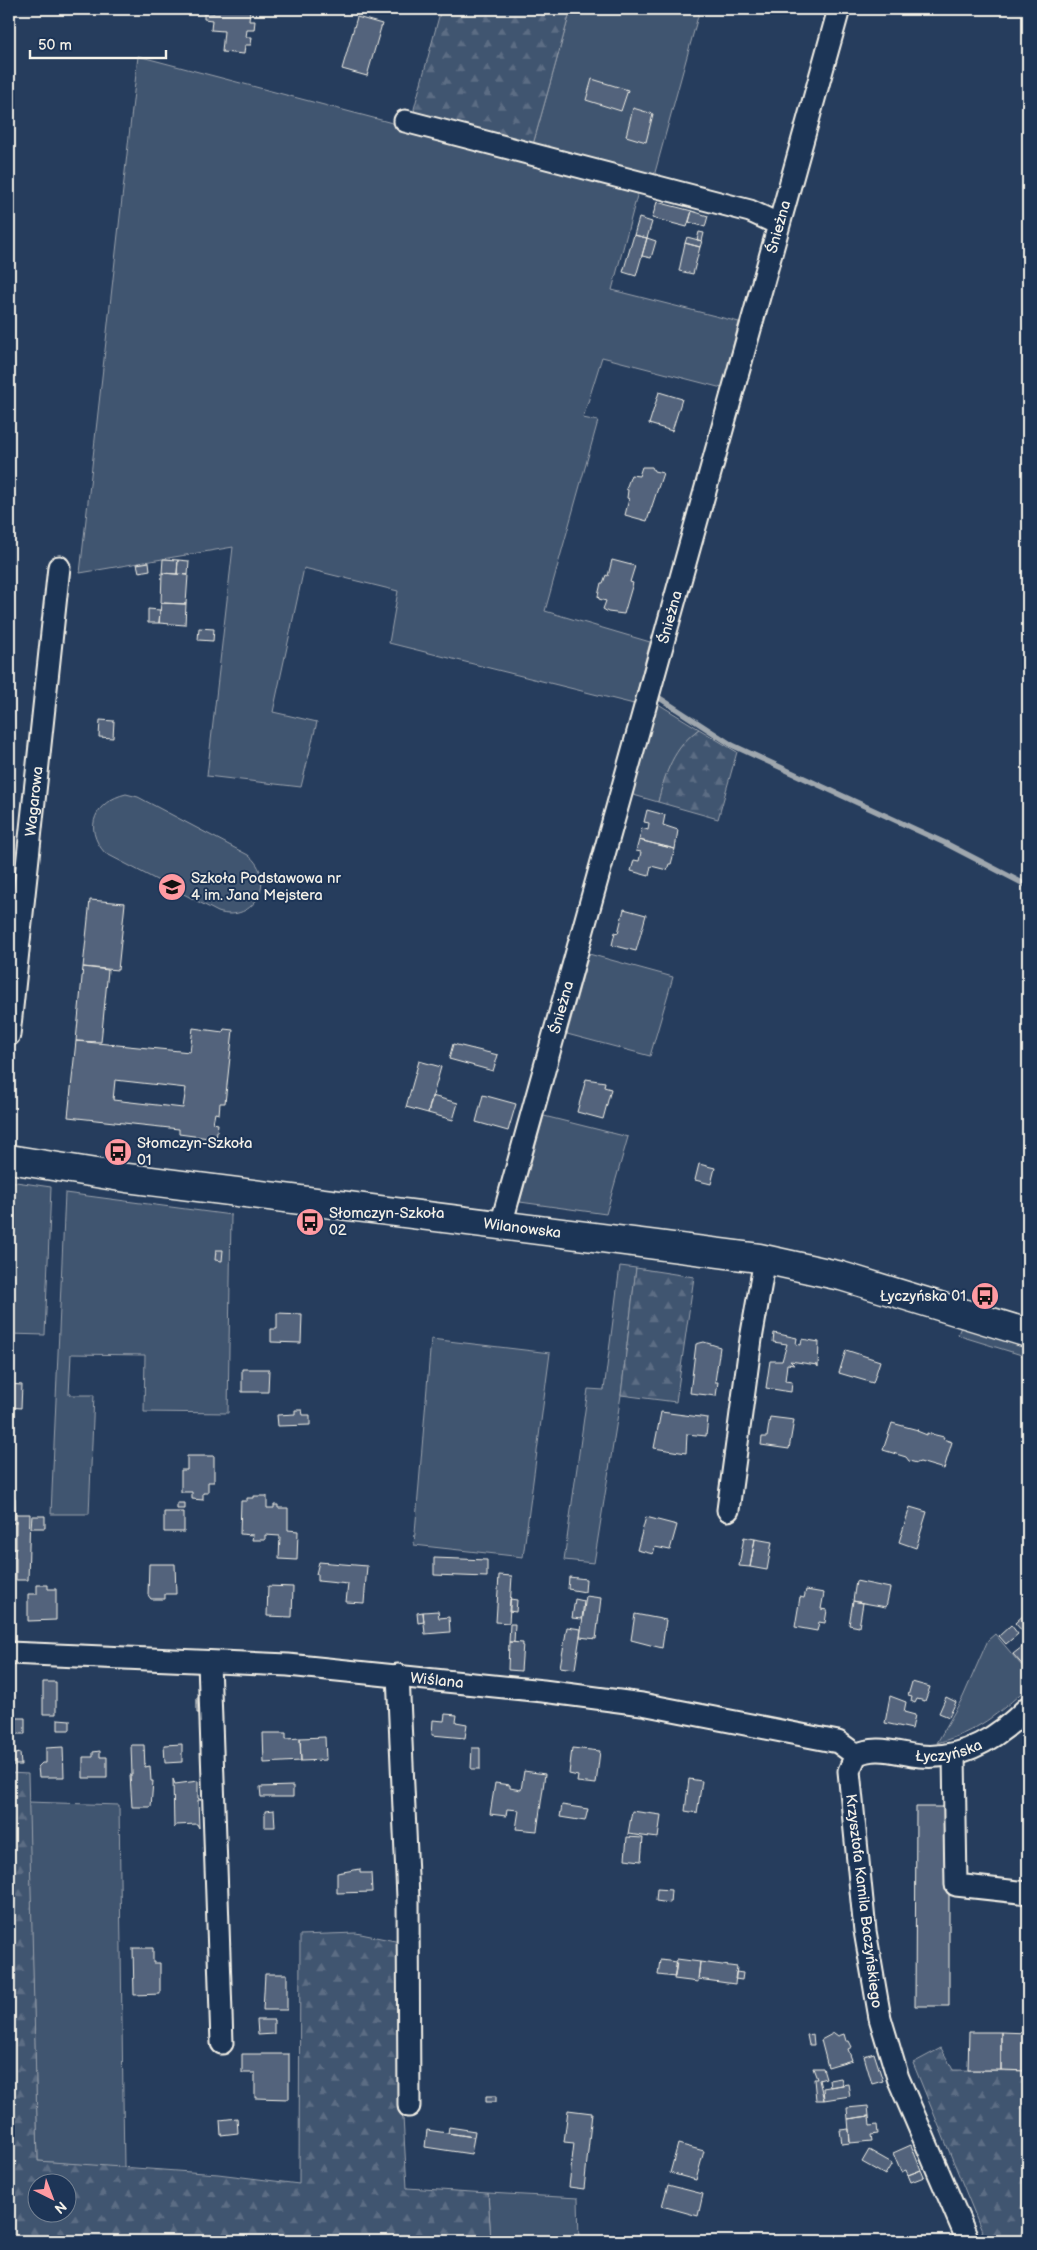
<svg xmlns="http://www.w3.org/2000/svg" width="1037" height="2250" viewBox="0 0 1037 2250" font-family="'Balsamiq Sans',sans-serif">
	<style>
		.green { fill: #40546f; stroke: #9aa2ac }
		.forest { fill: url(#forest-firs); stroke: #9aa2ac; fill-rule: evenodd }
		.lines { fill: none; stroke-linecap: round; stroke-linejoin: round }
		.stream { stroke: #9fa7ae; stroke-width: 5.5 }
		.building { fill: #52647b; stroke: #f4f1e8; fill-rule: evenodd }
		.minor-casing { stroke: #f4f1e8; stroke-width: 25 }
		.major-casing { stroke: #f4f1e8; stroke-width: 31 }
		.minor { stroke: #1d3557; stroke-width: 21 }
		.major { stroke: #1d3557; stroke-width: 28 }
		.labels { text-anchor: middle; stroke-width: 4; stroke-linejoin: round; paint-order: stroke }
		.street-label { font-size: 15px; fill: #f4f1e8; stroke: #1d3557 }
		.poi-label { font-size: 15px; fill: #f4f1e8; stroke: #1d3557; text-anchor: start }
	</style>
	<defs>
		<pattern id="forest-firs" width="22" height="20" patternUnits="userSpaceOnUse" patternTransform="scale(1.25)"><rect width="22" height="20" fill="#40546f"/><path d="M5 1l3.5 6h-7zM16 11l3.5 6h-7z" fill="#5c6d84"/></pattern>
	</defs>
	<rect width="100%" height="100%" fill="#263d5d"/>
	<filter id="ink" filterUnits="userSpaceOnUse"><feTurbulence type="fractalNoise" baseFrequency=".02" numOctaves="2"/><feDisplacementMap in="SourceGraphic" scale="10" xChannelSelector="R" yChannelSelector="G"/><feConvolveMatrix kernelMatrix="1 2 1 2 8 2 1 2 1" color-interpolation-filters="sRGB"/></filter>
	<g filter="url(#ink)">
		<path class="green" d="M571,9h129l-46,167 -122,-28z
			M138,56l501,132 -27,102 127,32 -17,66 -120,-31 -19,61 15,3 -53,190 105,31 -16,62 -245,-61 9,-52 -94,-23 -31,144 44,10 -16,65 -94,-11 26,-229 -153,26z
			M655,702l44,27c-24,18 -34,45 -41,73l-28,-8z
			M126,794l12,3 110,58c30,24 7,69 -30,57l-113,-59c-23,-26 -9,-52 21,-59z
			M589,954l84,23 -23,79 -83,-22z
			M544,1116l84,21 -22,77 -86,-12z
			M9,1181l42,6 -6,148 -36,-1z
			M65,1193l166,22 -3,198 -84,-1 1,-57 -74,-1 -2,41h25l-5,119h-38z
			M620,1266l16,2 -15,127 -27,168 -30,-3 24,-171 16,1z
			M963,1322l65,21v14l-68,-21 -2,-2z
			M431,1339l119,14 -27,204 -109,-12z
			M995,1634l33,39v14c-31,28 -50,44 -91,56l26,-46 25,-57z
			M28,1802l91,3 5,363 -86,-7z
			M488,2193l90,5 1,43h-88z"/>
		<path class="forest" d="M441,9h130l-39,139 -115,-32 -3,-7z
			M699,729l38,23 -19,67 -60,-17c7,-29 16,-55 41,-73z
			M636,1268l58,9 -18,125 -55,-7z
			M9,1773l19,1 10,387 180,13 81,10 1,-249 56,-2 44,9 3,175 4,71 81,5 3,48h-482zM38,2182h30v30h-30z
			M941,2048l12,22 75,1v170h-42l-73,-178z"/>
		<g class="lines">
			<path class="stream" d="M658,697l74,48 213,98 83,43"/>
		</g>
		<path class="building" d="M215,9l35,1 -1,11h6l-1,9h-7l-1,7h6l-1,8h-6l-1,9 -22,-2 2,-21 -13,-1 1,-10 -8,-1v-7l10,1z
			M357,17l25,7 -15,52 -25,-7z
			M592,79l36,11 -7,21 -35,-11z
			M633,108l20,6 -7,28 -20,-6z
			M657,202l35,9 -5,16 -35,-9z
			M692,211l16,5 -3,11 -16,-5z
			M639,218l13,4 -5,16 -13,-3z
			M699,232l5,1 -2,8 -5,-1z
			M634,235l13,3 -11,38 -13,-4z
			M687,237l15,4 -2,6 -15,-4z
			M647,238l9,3 -5,17 -9,-2z
			M685,243l15,4 -7,27 -14,-3z
			M659,392l23,7 -10,32 -23,-7z
			M642,467h10l2,4 9,2 -16,48 -22,-6 4,-16 -2,-1 1,-8 -2,-1 5,-14 8,1z
			M163,559l15,1 -1,14 -15,-1z
			M178,560l11,1 -1,14 -11,-1z
			M612,560l23,6 -5,16 3,1 -9,31 -16,-2 -5,-3 3,-8 -7,-2 -1,-3 3,-13h2l3,-8 2,1z
			M149,562l1,8 -11,2 -2,-8z
			M162,573l26,2 -2,29 -25,-1z
			M161,603l25,1 -1,21 -26,-2z
			M148,609l12,1 -1,13h-11z
			M199,628l15,1 -1,12 -15,-1z
			M100,720l14,1 -1,17 -14,-1z
			M647,810l18,5 -2,10 15,5 -3,19 -36,-9 3,-12 6,2 1,-7 -5,-1z
			M639,840l36,9 -4,15h-2l-2,6 -16,-4 -2,10 -18,-5 3,-11 5,1 2,-9 -5,-1z
			M90,900l35,3 -7,67 -35,-3z
			M624,909l22,6 -10,36 -24,-6 3,-13 3,1z
			M83,967l25,3 -7,72 -25,-1z
			M193,1028l30,4 1,-3 9,1 -8,73h-5l-1,11 -4,-1 -2,10 5,1 -2,15 -37,-5v-5l-111,-12 8,-76 114,11zM115,1080l71,8 -3,20 -70,-8z
			M453,1044l45,11 -5,16 -44,-12z
			M419,1061l22,6 -13,46 -22,-6z
			M586,1079l19,3 -1,5 7,2 -8,30 -26,-7z
			M483,1095l33,9 -8,27 -32,-9z
			M432,1096l26,7 -5,17 -25,-7z
			M699,1164l16,4 -4,16 -16,-4z
			M216,1250h7l-1,11 -7,-1z
			M277,1313l25,1 -1,29 -30,-1v-13h6z
			M774,1333l23,5 -1,6 5,1 1,-6 17,3 -1,25 -1,-2 -27,-4 4,4 -7,-1 -2,17 7,1 -1,10 -25,-4 4,-27h12l5,-17 -14,-2z
			M704,1342l16,5 -5,35h3l-2,14 -26,-3 6,-49z
			M846,1350l34,11 -7,22 -34,-10z
			M242,1369h27l-1,23h-26z
			M9,1384l13,1 -1,23 -12,-1z
			M295,1410h7l1,5h7v10l-32,1 -1,-11 18,-1z
			M661,1412l47,6 -2,18 -19,-2 -1,19 -32,-5z
			M770,1417l24,3 -5,29 -28,-4 1,-8h5z
			M892,1423l26,7 -1,1 10,4v-2l17,4 -1,2 9,3 -8,27 -24,-7 -3,1 -8,-2 -3,-4 -23,-7z
			M187,1456h27v26h-6v11h-5v7l-11,-1v-7h-11v-22h6z
			M254,1496h13v12h7v-3h4v3h10v22l10,1 -1,29 -18,-1 1,-23 -15,-1v5h-13l1,-5 -13,-1 1,-33h6v-3h7z
			M9,1498h6l1,25h-7z
			M177,1503h8v6h-8z
			M910,1507l17,5 -11,36 -17,-6z
			M164,1512h20v20h-20z
			M16,1514h14l-2,66h-12v-23h-6v-9h6z
			M32,1516h13v12h-14z
			M646,1517l31,8 -7,25 -15,-3 -2,7 -16,-4z
			M744,1537l11,2 -5,28 -11,-1z
			M755,1539l17,3 -5,28 -17,-3z
			M434,1558l53,2v17l-53,-2z
			M319,1562l48,4 -3,37 -18,-1 2,-18 -30,-3v-7h-2z
			M149,1564h26l1,30h-11v5h-14l-3,-4z
			M499,1575l13,1 -3,47 -13,-1z
			M569,1577l17,2 -1,13 -17,-3z
			M856,1581l34,7 -4,19 -33,-6z
			M37,1585h11v4h8v31l-28,1v-27h9z
			M268,1586l25,1 -1,30 -25,-1z
			M806,1590l18,3 -3,16 6,1 -2,13 -6,-1 -2,9 -22,-4 5,-30 4,1z
			M9,1595h2v21h-2z
			M586,1596l15,2 -5,41 -16,-2z
			M510,1599l7,1 -1,12 -7,-1z
			M575,1599l9,2 -2,18 -10,-1z
			M853,1601l10,2 -4,24 -10,-2z
			M438,1611l1,7 10,-1 1,15 -25,2 -2,-22z
			M1028,1611v19l-4,3 -9,-10z
			M423,1612l1,10 -6,1 -1,-10z
			M635,1614l31,6 -4,28 -31,-8z
			M510,1624h5l-1,18h-5z
			M1011,1625l7,9 -12,10 -7,-8z
			M567,1627l14,2 -6,40 -15,-2z
			M509,1642l14,1 -2,28 -13,-1z
			M1022,1647l6,7 -2,15 -13,-15z
			M43,1682h13v32h-13z
			M912,1682l18,5 -5,14 -8,-2 -2,4 -4,-2 1,-4 -4,-1z
			M890,1696l16,6 -2,10 11,3 -3,14 -27,-6z
			M197,1697h7v16h-7z
			M946,1697l10,5 -7,15 -10,-4z
			M445,1714l12,1 -1,7 11,2 -2,14 -33,-3 1,-15 11,1z
			M13,1718h12v16h-12z
			M58,1719l12,1v10h-12z
			M263,1733h23v6l14,-1 1,23 -37,2z
			M9,1734h6v20l5,-1 1,12h-12z
			M325,1737l1,23 -25,1 -1,-23z
			M182,1744v18l-17,1 -1,-18z
			M131,1745h13l1,22 5,-1 1,15h2l-2,26h-19l-2,-32h2z
			M63,1747l1,30h-25l-1,-10 4,-4h4v-15z
			M472,1748h8v21h-9z
			M572,1748l28,3 -4,33 -19,-2 1,-6 -9,-2z
			M100,1751v6h7v21h-24v-21h10v-5z
			M524,1771l21,3 -8,57 -21,-2 3,-19 -12,-1 -1,7 -16,-2 5,-31 15,2v3l11,2z
			M173,1779l2,5 23,-3v17l3,2h-3l1,28 -2,-4 -21,1 -2,3z
			M689,1779l13,2 -5,32 -12,-2z
			M293,1786v11h-32l-1,-10z
			M562,1805l26,4 -3,12 -25,-4z
			M916,1807h33v199h-34z
			M274,1810l1,17h-10v-16z
			M632,1811l29,4 -3,23 -30,-4z
			M627,1837l16,1 -2,23 -16,-2z
			M360,1869v4h11l1,19 -35,1v-20z
			M657,1889l14,1 -1,13 -14,-2z
			M133,1948h20v15h7v31l-26,1z
			M677,1959l23,3 -2,20 -24,-3z
			M660,1960l17,2 -2,15 -17,-2z
			M700,1962l37,5 -2,17 -37,-5z
			M736,1972l7,1 -1,7 -7,-1z
			M265,1974h22v36h-24z
			M257,2020h17v14l-16,1z
			M969,2032h32v38h-33z
			M1001,2032l27,1v38l-27,-1z
			M834,2033l4,3 6,-2 2,7h3l3,6 -4,2 4,11 -24,7 -7,-27z
			M813,2034l1,11h-5l-2,-10z
			M874,2053l9,28 -11,3 -8,-28z
			M242,2054h47v45l-34,-1v-25h-13z
			M813,2068h10l3,10 -7,2 5,20h-8l-2,-21h3z
			M841,2078l2,7 -13,2 -1,-7z
			M848,2084l2,12 -26,4 -1,-12z
			M486,2096h10v6h-10z
			M868,2106l1,10 -21,3 -1,-11z
			M568,2110l24,3 -8,76 -15,-2 5,-44 -10,-1z
			M869,2116l1,10 7,-1 1,9 -7,1 1,6 -22,2 -2,-24z
			M237,2118l1,15 -17,2 -1,-15z
			M449,2127l26,4 -1,6 -26,-4z
			M849,2129l1,14 -8,1 -2,-14z
			M427,2130l47,7 -3,17 -46,-7z
			M678,2144l26,7 -8,29 -26,-7z
			M911,2145l10,25 -13,5 -2,-5 -5,2 -8,-19z
			M869,2150l23,13 -7,12 -23,-13z
			M921,2170l3,7 -13,5 -3,-7z
			M668,2185l35,9 -5,22 -36,-10z"/>
		<g class="lines">
			<defs>
				<g id="minor">
					<path d="M405,121l345,90 28,13"/>
					<path id="s1" d="M9,1035l50,-468"/>
					<path id="s2" d="M501,1225l338,-1216"/>
					<path d="M728,1510l23,-171 14,-80"/>
					<path id="s3" d="M9,1653l279,12 255,26 99,13 196,38 18,13"/>
					<path d="M209,1662l13,381"/>
					<path d="M398,1675l10,223 1,208"/>
					<path d="M954,1754l2,131 72,8"/>
					<path id="s4" d="M968,2241l-70,-163 -18,-60 -15,-87 -16,-160 7,-16c21,-11 43,-1 64,1 44,4 79,-19 108,-49"/>
				</g>
				<g id="major">
					<path id="s5" d="M9,1159l118,19 632,80 82,18 187,57"/>
				</g>
			</defs>
			<use href="#minor" class="minor-casing"/>
			<use href="#major" class="major-casing"/>
			<use href="#minor" class="minor"/>
			<use href="#major" class="major"/>
		</g>
	</g>
	<defs>
		<symbol id="school-disc" viewBox="-11 -11 22 22"><circle r="9.5" fill="#ff9aa2" stroke="#1d3557"/><path d="M0-5L7-2L0 1L-7-2ZM-4 1L0 2.5L4 1V4Q0 6-4 4Z" fill="#111"/></symbol>
		<symbol id="bus-disc" viewBox="-11 -11 22 22"><circle r="9.5" fill="#ff9aa2" stroke="#1d3557"/><path d="M-5-6H5V4H4V6H2V4H-2V6H-4V4H-5ZM-3.5-4V0h7V-4ZM-3.5 1.2v1.5H-2V1.2ZM2 1.2v1.5H3.5V1.2Z" fill="#111"/></symbol>
	</defs>
	<g fill-rule="evenodd">
		<use href="#school-disc" x="156" y="871" width="32" height="32"/>
		<use href="#bus-disc" x="102" y="1136" width="32" height="32"/>
		<use href="#bus-disc" x="294" y="1206" width="32" height="32"/>
		<use href="#bus-disc" x="969" y="1280" width="32" height="32"/>
	</g>
	<g class="labels">
		<g class="street-label">
			<text dy="5" stroke="none"><textPath href="#s2" startOffset="1036">Śnieżna</textPath></text>
			<text dy="5" stroke="none"><textPath href="#s2" startOffset="631">Śnieżna</textPath></text>
			<text dy="5" stroke="none"><textPath href="#s1" startOffset="235">Wagarowa</textPath></text>
			<text dy="5" stroke="none"><textPath href="#s2" startOffset="226">Śnieżna</textPath></text>
			<text dy="5" stroke="none"><textPath href="#s5" startOffset="518">Wilanowska</textPath></text>
			<text dy="5" stroke="none"><textPath href="#s3" startOffset="429">Wiślana</textPath></text>
			<text dy="5" stroke="none"><textPath href="#s4" startOffset="601">Łyczyńska</textPath></text>
			<text transform="translate(864 1901) rotate(83)" y="5">Krzysztofa Kamila Baczyńskiego</text>
		</g>
		<g class="poi-label">
			<text x="191" y="883">Szkoła Podstawowa nr<tspan x="191" dy="17">4 im. Jana Mejstera</tspan></text>
			<text x="137" y="1148">Słomczyn-Szkoła<tspan x="137" dy="17">01</tspan></text>
			<text x="329" y="1218">Słomczyn-Szkoła<tspan x="329" dy="17">02</tspan></text>
			<text x="966" y="1301" text-anchor="end">Łyczyńska 01</text>
		</g>
	</g>
	<rect width="1037" height="2250" fill="none" stroke="#1d3557" stroke-width="30"/>
	<rect x="15" y="15" width="1007" height="2220" fill="none" stroke="#f4f1e8" stroke-width="2" filter="url(#ink)"/>
	<g transform="translate(52 2198) rotate(138)"><circle r="24" fill="#1d3557" stroke="#738091"/>
	<path d="M0-4L9 19L0 12L-9 19Z" fill="#ff9aa2"/>
	<text y="-8" font-size="14" font-weight="bold" text-anchor="middle" fill="#f4f1e8">N</text>
	</g>
	<path d="M30 50v8h136v-8" fill="none" stroke="#f4f1e8" stroke-width="2.5"/>
	<text x="38" y="50" font-size="15" fill="#f4f1e8" stroke="#1d3557" stroke-width="4" paint-order="stroke">50 m</text>
</svg>
